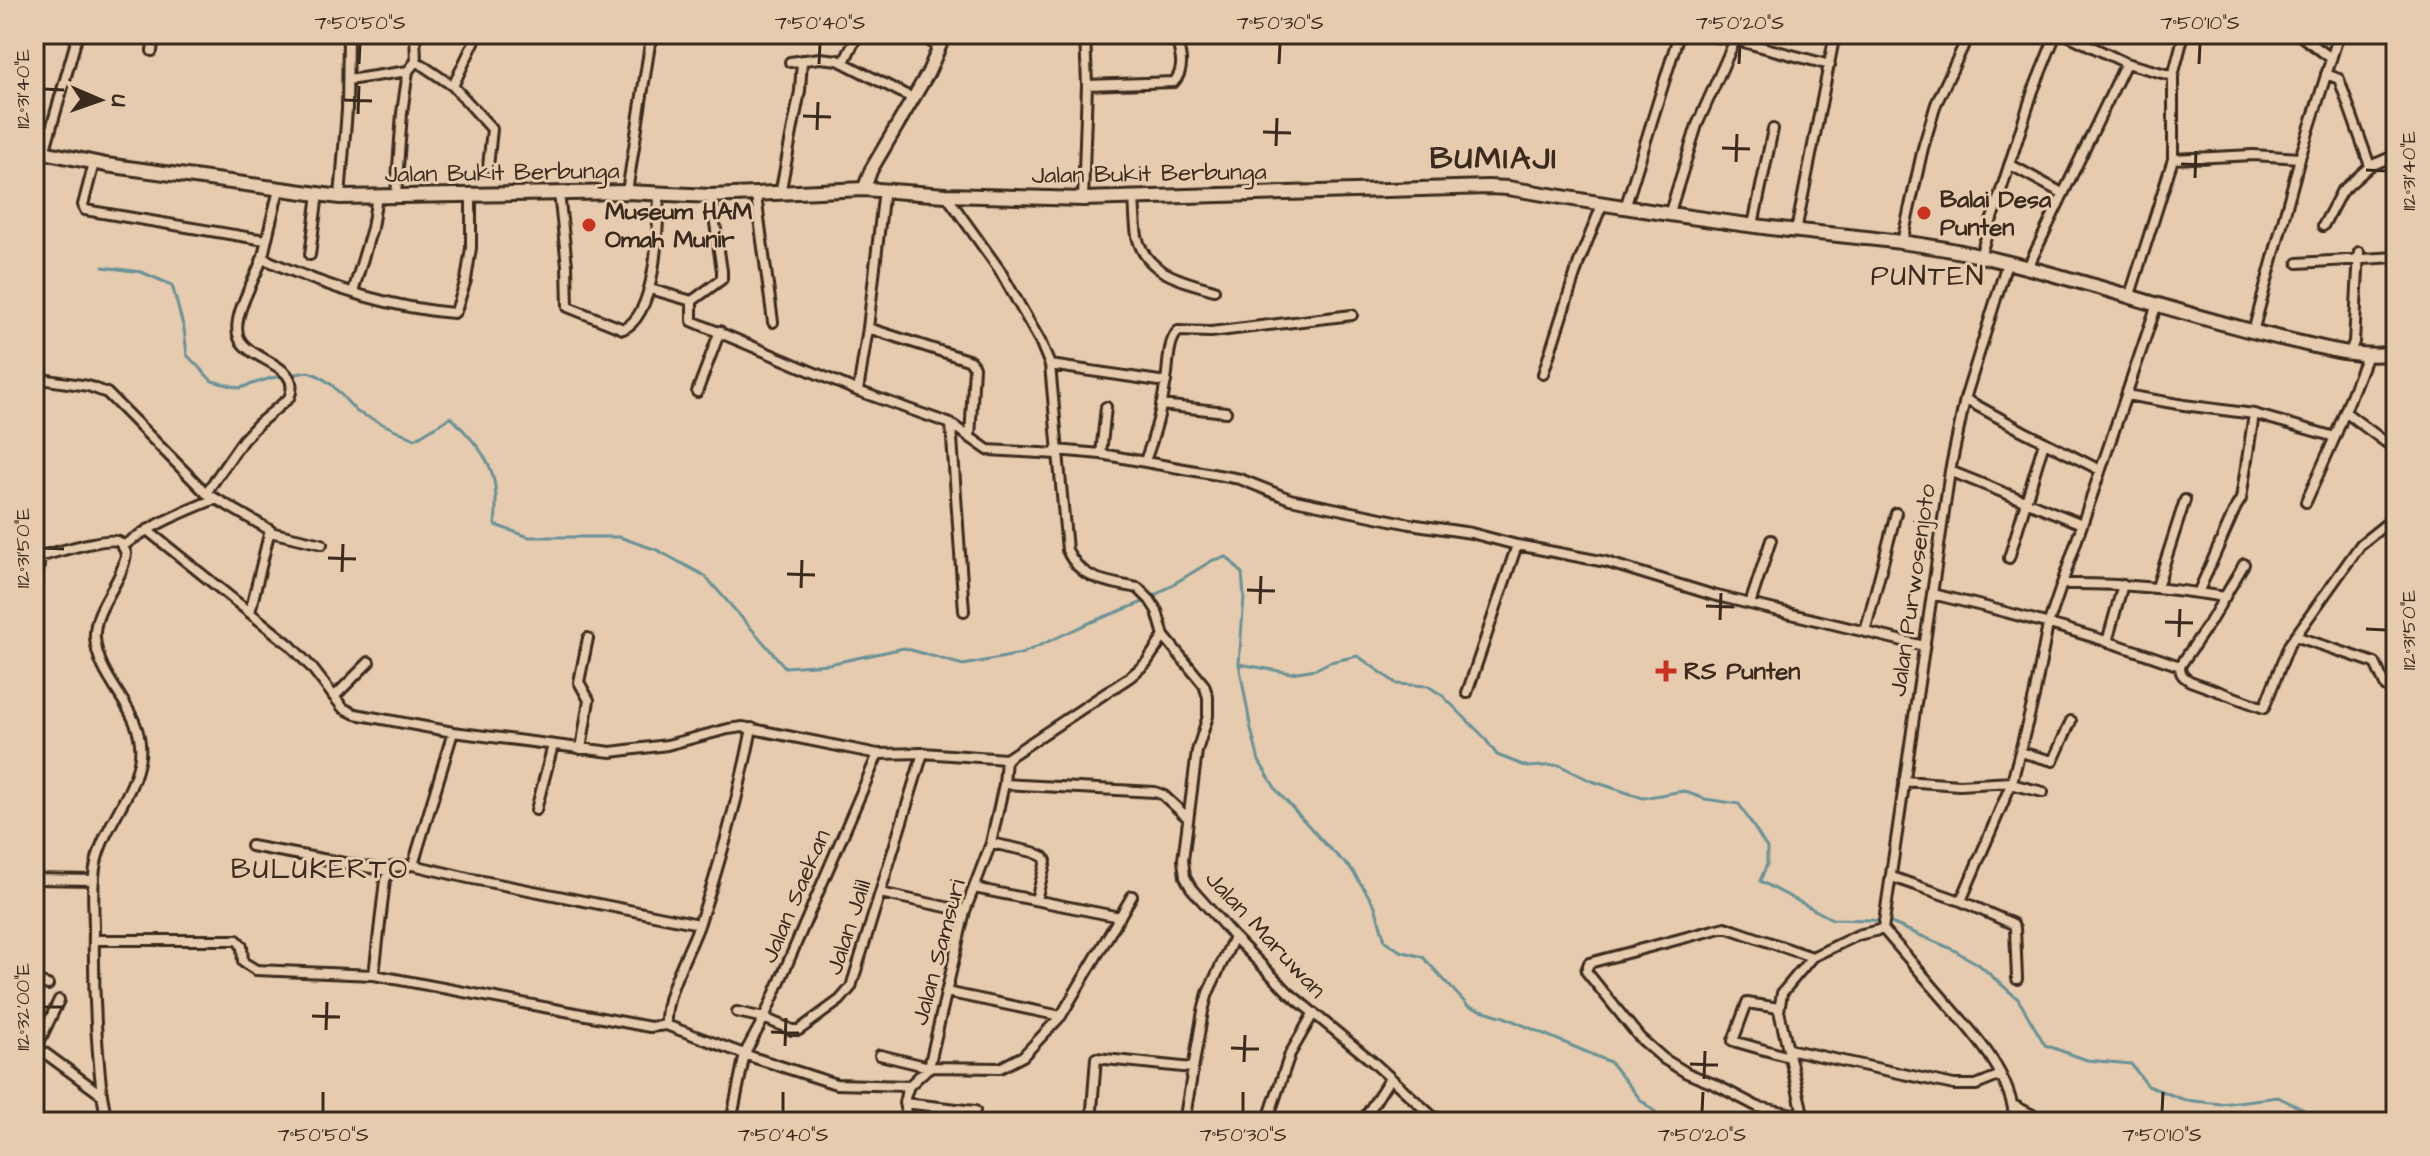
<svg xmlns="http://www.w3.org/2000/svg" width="2430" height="1156" viewBox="0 0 2430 1156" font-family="'Architects Daughter',sans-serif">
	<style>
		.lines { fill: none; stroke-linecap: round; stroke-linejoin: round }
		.stream { stroke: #6a9297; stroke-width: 3 }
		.street-casing { stroke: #3b2a1e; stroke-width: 14 }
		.secondary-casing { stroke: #3b2a1e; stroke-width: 17 }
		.primary-casing { stroke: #3b2a1e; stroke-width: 18 }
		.street { stroke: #e6cbae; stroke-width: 8 }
		.secondary { stroke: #e6cbae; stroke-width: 11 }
		.primary { stroke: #e6cbae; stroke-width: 12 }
		.ticks { fill: none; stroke: #3b2a1e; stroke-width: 3 }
		.poi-dot { fill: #c8321e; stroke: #e6cbae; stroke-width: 3 }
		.labels { text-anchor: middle; stroke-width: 6; stroke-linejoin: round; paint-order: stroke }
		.street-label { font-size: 24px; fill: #3b2a1e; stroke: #e6cbae }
		.poi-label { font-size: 24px; font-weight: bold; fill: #3b2a1e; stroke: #e6cbae; text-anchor: start }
		.quarter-label { font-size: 28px; letter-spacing: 2px; fill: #3b2a1e; stroke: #e6cbae }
		.district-label { font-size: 32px; font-weight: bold; letter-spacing: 2px; fill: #3b2a1e; stroke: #e6cbae }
		.neatline { fill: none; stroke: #3b2a1e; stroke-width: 3 }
		.ticks-label { font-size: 20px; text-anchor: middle; fill: #3b2a1e }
	</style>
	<rect width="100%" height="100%" fill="#e6cbae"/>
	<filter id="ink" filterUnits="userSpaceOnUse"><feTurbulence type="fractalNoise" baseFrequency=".0125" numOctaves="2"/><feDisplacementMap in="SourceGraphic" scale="16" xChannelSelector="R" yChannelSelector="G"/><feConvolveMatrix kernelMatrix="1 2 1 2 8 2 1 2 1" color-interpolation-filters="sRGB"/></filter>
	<g filter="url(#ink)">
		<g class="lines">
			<path class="stream" d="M103,267l38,5 31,13 12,44 3,26 25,26 28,7 31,-10 37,-6 11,4 13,9 25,27 58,27 36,-22c37,39 49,52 44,108l34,12h90l38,13 48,26 80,91 44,-3 75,-16 59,17 58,-11 70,-32 55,-21
				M1152,597l61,-37 14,-3 15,16 2,24 -5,67 12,65 8,32 18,30 50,55 25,24 23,36 10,35 15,10 23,6 45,49 36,11 106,45 31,38 19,16 20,6
				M1239,664l52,9 25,-4 14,-7 28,-6 39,28 31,2 15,10 40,40 14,19 31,12 31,-2 30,15 54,18 40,-7 22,8 34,5 28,44v16l-7,17 72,38 39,1 20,3 61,26 26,15 40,35 27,46 42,15 44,4 17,22 37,14 36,4 57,-7 51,25
				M2347,1122h14"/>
			<defs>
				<path id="street" d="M415,34l1,27
					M919,34l21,14
					M1700,34l35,6 95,25
					M1944,34l22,6
					M2065,34l61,29 47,13
					M2298,34l33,24
					M152,51l2,-17
					M790,62l30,-4 18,2 74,38
					M844,62l14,-28
					M2326,74l13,5 31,87 26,-11
					M348,80l60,-9
					M1087,85l87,-3c13,-15 5,-31 1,-48
					M453,86l25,-52
					M44,153l34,-119
					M2173,159v-83l11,-42
					M94,163l-11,42 2,5 180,30
					M2011,165l51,28
					M627,192l23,-148 8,-10
					M559,193l8,72 1,42 55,22c34,-14 35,-103 36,-136
					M780,194l20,-103 2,-31
					M396,195l6,-82 6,-42 8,-10 37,25 39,43 -4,38
					M946,195l53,74 41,72 10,24 17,185c14,31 41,32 71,38l12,12 7,11 7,25 40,49 4,12v19l-11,35 -14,109 2,17 6,11 43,49 55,56 84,69 58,53 12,7
					M756,196l17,126
					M340,197l7,-87 1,-76
					M1134,198c1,12 1,26 3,38 8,37 45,45 77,54
					M1083,199l4,-114 -2,-51
					M1625,208l54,-174
					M1669,215l28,-90 38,-85
					M1753,225l20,-96
					M2323,226l18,-34 29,-26
					M1796,231l39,-197
					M1902,242l21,-94 13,-44 33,-70
					M310,255l8,-61
					M1980,256l53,-165 23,-57
					M262,258c60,27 126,50 192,55l2,-2 10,-31 5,-32v-54
					M2298,263l98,-6
					M2028,267l98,-204
					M650,289l42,12v20l166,70 93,33 37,26 69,4
					M353,292l19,-64 5,-32
					M2130,295l43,-136 80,-4 47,3
					M692,301l30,-22v-8l-11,-75
					M868,328l103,33 3,6 -4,71
					M2253,332l47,-174 39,-124
					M2349,354l5,-12 5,-90
					M1050,365l116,17
					M1543,374l36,-112 23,-57
					M34,378l54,8 19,7 99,100 37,-53 15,-16 31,-26c15,-34 -39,-36 -50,-60 -9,-21 18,-61 24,-82 5,-22 10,-44 16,-66
					M858,391l10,-63 16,-139
					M697,392l23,-61
					M2126,395l58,10 70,9 81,23
					M1965,399l58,32 77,39
					M1161,405l65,7
					M2345,412l43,32 8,-20
					M951,424l13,187
					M1056,450l45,4 139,25 50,20 120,25 61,9 46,12 89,17 107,33 211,51
					M1101,454l5,-47
					M1145,461c10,-26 17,-54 21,-81 3,-15 1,-37 12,-49l33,1 141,-17
					M1950,471l132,53
					M206,493l64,37 -20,82
					M2306,502l29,-65 32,-82
					M147,530l143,115 22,23 31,40 12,6 98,18 158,20 56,-7 61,-16 15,-2 135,27 45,-1 83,6 -2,25 -13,59 -26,68 -36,156 -20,19 -3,8 -2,9 2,9 7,10
					M270,532l52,12
					M123,546c28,-21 60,-34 92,-47
					M34,558c15,-3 74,-23 85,-16 4,3 5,7 7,11 -3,30 -33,54 -31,85 3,45 50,72 45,118 -5,39 -36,69 -44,107 -5,22 -2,45 -2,67 -1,56 2,110 8,165
					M2009,558l35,-116
					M2244,564l-34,58 -30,44c0,8 3,11 10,15l74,27 25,-63 72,-101 35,-28
					M2063,584c55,-1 107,4 162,13
					M2157,587l28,-87
					M2198,593l38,-86 5,-8 13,-85
					M1932,594c84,19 167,43 248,72
					M1750,604l21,-64
					M34,606l6,-49
					M1865,632l31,-119
					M2295,636l80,27 11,24 10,5
					M2107,642l16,-58
					M1467,693l50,-148
					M334,697l35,-35
					M581,749l8,-49 -10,-18 9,-44
					M2020,752l33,9 18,-40
					M1006,759l124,-82 16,-14 18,-27
					M1904,781l55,4 53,-3
					M1004,784l151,8 8,3 25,23
					M2011,784l32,8
					M536,810l17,-65
					M991,843l42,9 11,5 2,4 -10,39
					M251,846l137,25
					M413,865l40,-133
					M1892,877l69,24 52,23 2,4 2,51
					M34,879l60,1
					M974,888l146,29
					M880,893l85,18
					M1961,901l51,-119 22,-85 14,-72 109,-321
					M1883,929l67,-458 15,-72 42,-136
					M1883,929c19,22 38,44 57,66 32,37 71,76 75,127
					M94,940h143l5,6 1,16 13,8 118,5 276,52 16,-2 89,33 81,26 73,2
					M374,975l11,-95 7,-13 21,-2 55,13 231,46
					M34,981l14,4
					M946,992l115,24
					M1779,1008l-32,-5 -14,38 56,16
					M737,1012l27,6 28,12h7l41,-30 11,-13 72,-234
					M666,1025c-2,-31 22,-70 33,-100 22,-63 40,-131 53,-197
					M34,1045l68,50 5,27
					M37,1047l22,-47
					M1788,1049l166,36h22l25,-10
					M880,1055l49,12 71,1 23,-12 38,-40 71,-120
					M904,1103l71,8
					M2013,1105l34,17
					M1804,1116l-46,-9 -42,-22 -29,-12 -23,-14 -24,-21 -54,-67 3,-8 136,-36 87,30
					M731,1122l14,-69 19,-35 114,-264
					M1091,1122l5,-64 96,10
					M1184,1122l19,-111 5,-18 26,-56
					M1267,1122l23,-68 23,-40
					M1362,1122l28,-44
					M1805,1122l-26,-111 3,-18 30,-36 46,-22 25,-6"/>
				<path id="secondary" d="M864,189l7,-19 57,-97 17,-39"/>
				<path id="primary" d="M34,150l72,15 234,32 287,-5 84,4 153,-7 82,6 137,4 405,-12 20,1c87,15 175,29 263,40 70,8 140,12 209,28 105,23 205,61 309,84 35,8 71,19 107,13"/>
			</defs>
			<use href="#street" class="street-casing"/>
			<use href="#secondary" class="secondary-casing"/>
			<use href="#primary" class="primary-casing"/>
			<use href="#street" class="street"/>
			<use href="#secondary" class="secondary"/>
			<use href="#primary" class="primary"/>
		</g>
	</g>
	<path class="ticks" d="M359,64l1,-20M819,64l1,-20M1279,64l1,-20M1739,64l1,-20M2199,64l1,-20M44,89l20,1M344,100l28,1M358,114l1,-28M803,116l28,1M817,130l1,-28M1263,132l28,1M1276,146l1,-28M1722,148l28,1M1736,162l1,-28M2181,164l28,1M2366,170l20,1M2195,178l1,-27M44,548l20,1M328,558l28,1M342,572l1,-28M787,574l28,1M801,588l1,-28M1247,590l28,1M1260,604l1,-28M1706,606l28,1M1720,620l1,-27M2165,622l28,1M2366,629l20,1M2179,637l1,-28M44,1007h20M312,1016l28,1M326,1030l1,-28M771,1032l28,1M785,1046l1,-28M1231,1048l28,1M1244,1062l1,-27M1690,1064l28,1M1704,1079l1,-28M323,1112v-20M783,1112v-20M1243,1112v-20M1702,1112l1,-20M2162,1112l1,-20"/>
	<g class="poi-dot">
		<circle cx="1924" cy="213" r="8"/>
		<circle cx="589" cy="225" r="8"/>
		<path d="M1662 659h8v8h8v8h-8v8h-8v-8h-8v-8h8z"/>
	</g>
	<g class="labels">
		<g class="street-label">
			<text transform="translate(502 172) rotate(-1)" y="8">Jalan Bukit Berbunga</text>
			<text transform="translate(1149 173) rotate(-1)" y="8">Jalan Bukit Berbunga</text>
			<text transform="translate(1912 590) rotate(-82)" y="8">Jalan Purwosenjoto</text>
			<text transform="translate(795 896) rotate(-67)" y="8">Jalan Saekan</text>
			<text transform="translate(848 927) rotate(-72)" y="8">Jalan Jalil</text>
			<text transform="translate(1266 934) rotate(47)" y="8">Jalan Maruwan</text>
			<text transform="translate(938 952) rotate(-75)" y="8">Jalan Samsuri</text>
		</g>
		<g class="poi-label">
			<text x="1940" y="207">Balai Desa<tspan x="1940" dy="28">Punten</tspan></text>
			<text x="605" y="219">Museum HAM<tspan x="605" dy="28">Omah Munir</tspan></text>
			<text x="1684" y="679">RS Punten</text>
		</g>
		<g class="quarter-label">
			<text x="1928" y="285">PUNTEN</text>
			<text x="320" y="878">BULUKERTO</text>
		</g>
		<g class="district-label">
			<text x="1494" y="168">BUMIAJI</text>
		</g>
	</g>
	<rect width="2430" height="1156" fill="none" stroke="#e6cbae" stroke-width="88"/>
	<g transform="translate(100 100) rotate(92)" stroke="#e6cbae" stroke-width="6" paint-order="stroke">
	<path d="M0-6L14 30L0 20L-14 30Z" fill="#3b2a1e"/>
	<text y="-12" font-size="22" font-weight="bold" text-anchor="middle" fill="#3b2a1e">U</text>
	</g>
	<rect x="44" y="44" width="2342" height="1068" class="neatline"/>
	<g class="ticks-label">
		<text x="360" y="29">7°50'50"S</text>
		<text x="820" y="29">7°50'40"S</text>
		<text x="1280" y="29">7°50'30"S</text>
		<text x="1740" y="29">7°50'20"S</text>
		<text x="2200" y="29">7°50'10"S</text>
		<text transform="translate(22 89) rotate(-90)" y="7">112°31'40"E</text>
		<text transform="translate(2408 171) rotate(-90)" y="7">112°31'40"E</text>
		<text transform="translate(22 548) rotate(-90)" y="7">112°31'50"E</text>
		<text transform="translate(2408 630) rotate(-90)" y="7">112°31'50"E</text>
		<text transform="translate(22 1007) rotate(-90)" y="7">112°32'00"E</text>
		<text x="323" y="1141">7°50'50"S</text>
		<text x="783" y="1141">7°50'40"S</text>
		<text x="1243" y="1141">7°50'30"S</text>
		<text x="1702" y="1141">7°50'20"S</text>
		<text x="2162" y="1141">7°50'10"S</text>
	</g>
</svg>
